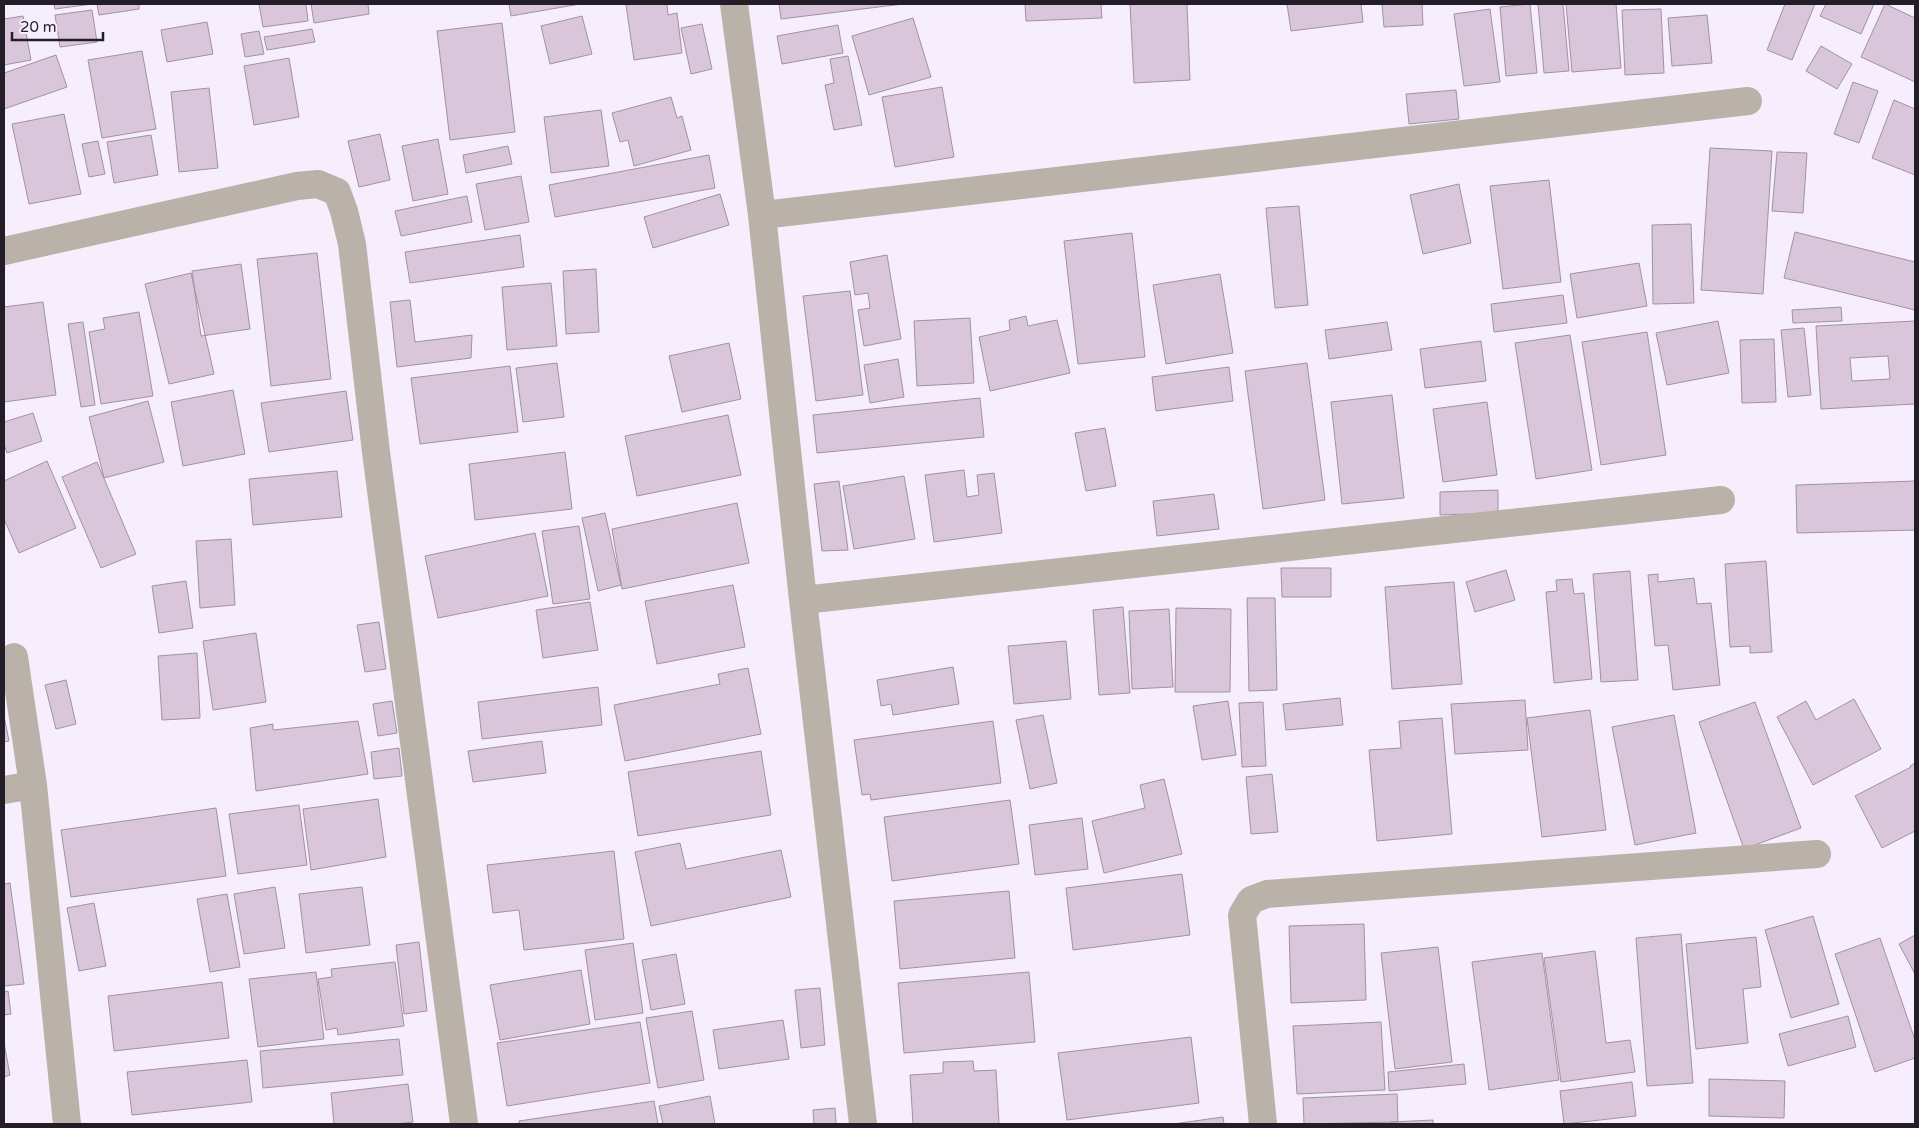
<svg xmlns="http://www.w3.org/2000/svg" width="1919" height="1128" viewBox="0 0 1919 1128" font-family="'Varela Round',sans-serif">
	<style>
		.building { fill: #d9c6db; stroke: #a291a4; fill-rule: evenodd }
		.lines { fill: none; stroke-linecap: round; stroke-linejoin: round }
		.minor { stroke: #bab1a9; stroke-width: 28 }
	</style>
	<rect width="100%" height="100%" fill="#f6eefc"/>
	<path class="building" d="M54,4h38l-37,5z
		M97,4h42v5l-40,6z
		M259,4h47l2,17 -45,6z
		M311,4h57l1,10 -55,9z
		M509,4h71l-69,12z
		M633,4h34l1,11 9,-2 5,40 -48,7 -8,-55z
		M779,4h124l-122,15z
		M1025,4h76l1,14 -76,3z
		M1130,4h57l3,76 -56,3z
		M1287,4h74l2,18 -72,9z
		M1382,4h40l1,21 -39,2z
		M1530,4l7,69 -31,3 -6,-69z
		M1538,4h25l6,67 -25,2z
		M1566,4h50l5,64 -49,4z
		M1785,4h30l-23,56 -25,-10z
		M1826,4h48l-13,30 -41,-18z
		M1885,4l30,14v64l-54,-25z
		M1490,9l10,73 -36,4 -10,-72z
		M1661,9l3,64 -39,2 -3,-65z
		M92,10l5,32 -37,5 -5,-32z
		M1707,15l5,48 -40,3 -4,-48z
		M23,16l8,44 -27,5v-46z
		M582,16l10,38 -42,10 -9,-38z
		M913,18l18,59 -62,18 -17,-59z
		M207,22l6,32 -46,8 -6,-32z
		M502,23l13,109 -65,8 -13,-109z
		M702,24l10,45 -21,5 -10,-46z
		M838,25l5,28 -61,11 -5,-28z
		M312,29l3,13 -48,8 -3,-13z
		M259,31l5,23 -19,3 -4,-23z
		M1821,46l31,18 -15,25 -31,-18z
		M142,51l14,78 -54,9 -14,-78z
		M56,55l11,32 -63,22v-36z
		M848,56l14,69 -28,5 -9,-45 9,-2 -4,-24z
		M289,58l10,59 -45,8 -10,-59z
		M1853,82l25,9 -19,52 -25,-9z
		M942,87l12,70 -59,10 -13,-70z
		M209,88l9,80 -39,4 -8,-80z
		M1456,90l3,29 -50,5 -3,-30z
		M671,97l6,21 5,-2 9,34 -57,16 -6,-26 -8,2 -8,-29z
		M1894,100l21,9v66l-43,-17z
		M601,110l8,56 -58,7 -7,-56z
		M64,114l17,80 -52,10 -17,-80z
		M380,134l10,46 -31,7 -11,-46z
		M151,135l7,40 -44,8 -7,-41z
		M438,139l10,55 -35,7 -11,-55z
		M98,141l7,33 -16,3 -7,-33z
		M508,146l4,18 -46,9 -3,-18z
		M1710,148l62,3 -9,143 -62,-4z
		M1777,152l30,1 -4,60 -31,-2z
		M709,155l6,33 -160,29 -6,-32z
		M521,176l8,46 -44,8 -9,-46z
		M1549,180l12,102 -58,7 -13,-103z
		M1459,184l12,59 -48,11 -13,-59z
		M720,194l9,31 -76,23 -9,-31z
		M467,196l5,26 -71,14 -6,-25z
		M1299,206l9,99 -33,3 -9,-100z
		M1691,224l3,79 -41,1 -1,-79z
		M1795,232l120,30v48l-131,-32z
		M1132,233l13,124 -67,7 -14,-123z
		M520,235l4,32 -114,16 -5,-31z
		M317,253l14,126 -60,7 -14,-127z
		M887,255l14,84 -37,7 -6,-36 12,-2 -2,-15 -13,2 -5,-33z
		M1639,263l8,43 -70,12 -7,-44z
		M241,264l9,65 -49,7 -9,-65z
		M596,269l3,63 -33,2 -3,-63z
		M191,273l23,101 -45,10 -24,-100z
		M1220,274l13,79 -67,11 -13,-79z
		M551,283l6,63 -50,4 -5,-63z
		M850,291l13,104 -47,6 -13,-105z
		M1563,295l4,28 -73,9 -3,-28z
		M410,300l5,42 57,-7 -1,23 -74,9 -7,-65z
		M43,302l13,93 -52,7v-95z
		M1841,307l1,14 -49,2 -1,-13z
		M139,312l14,84 -52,8 -12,-72 16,-3 -2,-11z
		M1026,316l2,10 29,-6 13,53 -80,18 -11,-54 31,-7 -1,-10z
		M970,318l4,65 -57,3 -3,-65z
		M1718,321l11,52 -62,12 -11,-52z
		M1915,321v83l-94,5 -5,-83zM1888,356l2,23 -38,2 -2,-23z
		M83,322l12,83 -14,2 -13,-83z
		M1387,322l5,28 -63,9 -4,-29z
		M1804,328l7,67 -23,2 -7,-67z
		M1647,332l19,123 -65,10 -19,-123z
		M1570,335l22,135 -56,9 -21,-136z
		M1774,339l2,63 -34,1 -2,-63z
		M1481,341l5,40 -61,7 -5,-39z
		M729,343l12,56 -59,13 -13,-56z
		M898,359l6,38 -34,6 -6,-38z
		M557,363l7,54 -41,5 -7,-54z
		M1307,363l18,137 -62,9 -18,-138z
		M510,366l8,66 -98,12 -9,-66z
		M1229,367l4,34 -77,10 -4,-34z
		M233,390l12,64 -62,12 -12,-64z
		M346,391l7,49 -84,12 -8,-49z
		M1392,395l12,103 -62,6 -11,-102z
		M980,398l4,39 -167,16 -4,-38z
		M148,401l16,61 -60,16 -15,-61z
		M1487,402l10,73 -54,7 -10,-73z
		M33,413l9,28 -35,12 -3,-9v-22z
		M728,415l13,60 -104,21 -12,-60z
		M1105,428l11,58 -30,5 -11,-58z
		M565,452l7,57 -97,11 -6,-56z
		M47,461l29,67 -57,25 -15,-34v-38z
		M97,462l39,92 -35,14 -39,-91z
		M964,470l3,27 12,-2 -2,-20 17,-2 8,60 -68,9 -9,-67z
		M337,471l5,46 -89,8 -4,-46z
		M904,476l11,63 -61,10 -11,-63z
		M839,481l9,69 -26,1 -8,-67z
		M1915,481v49l-118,3 -1,-48z
		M1498,490v23l-58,2v-23z
		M1214,494l5,35 -62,7 -4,-35z
		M737,503l12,60 -127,26 -10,-60z
		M605,513l16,72 -23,6 -16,-73z
		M579,526l11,73 -37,5 -11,-73z
		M535,533l13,63 -110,22 -13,-62z
		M231,539l4,66 -35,3 -4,-67z
		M1766,561l6,91 -22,1v-7l-20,1 -5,-83z
		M1281,568h50v29h-49z
		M1506,570l9,30 -40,12 -9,-30z
		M1630,571l8,109 -37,2 -8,-108z
		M1658,574v8l36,-4 3,26 14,-1 9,82 -47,5 -5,-45 -13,1 -7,-71z
		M1572,579l2,15 10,-1 8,86 -38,4 -8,-91 11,-1 -1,-11z
		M186,581l7,47 -34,5 -7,-47z
		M1454,582l8,102 -70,5 -7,-102z
		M733,585l12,62 -88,17 -12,-63z
		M1247,598h28l2,92 -28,1z
		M590,602l8,48 -55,8 -7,-48z
		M1123,607l7,86 -31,2 -6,-85z
		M1176,608l55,1 -1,83h-55z
		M1169,609l4,78 -41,2 -3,-78z
		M379,622l7,47 -21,3 -8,-47z
		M256,633l10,69 -53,8 -10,-69z
		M1066,641l5,58 -57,5 -6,-58z
		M197,653l3,65 -38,2 -4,-64z
		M953,667l6,37 -66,11 -2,-11 -10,2 -4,-26z
		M748,668l13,66 -136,27 -11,-56 106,-21 -2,-10z
		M66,680l10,44 -20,5 -11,-44z
		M598,687l4,38 -120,14 -4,-37z
		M1340,698l3,27 -57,5 -3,-26z
		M1854,699l27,50 -68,36 -36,-68 29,-16 10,19z
		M1525,700l3,50 -73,4 -4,-50z
		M392,701l5,32 -19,3 -5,-32z
		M1228,701l8,54 -34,5 -9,-54z
		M1263,702l3,64 -24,1 -3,-64z
		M1755,702l46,126 -57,21 -45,-127z
		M1590,710l16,120 -64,7 -15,-119z
		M1043,715l14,68 -27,6 -14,-69z
		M1674,715l22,118 -61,12 -23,-118z
		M4,716l5,25 -5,1z
		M1442,718l10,116 -75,7 -8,-91 32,-2 -2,-27z
		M358,721l10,53 -112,17 -6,-63 23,-4v6z
		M993,721l8,62 -130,17 -1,-6 -8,1 -8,-55z
		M542,741l4,32 -73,9 -5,-31z
		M399,748l3,28 -28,3 -3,-27z
		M761,751l10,64 -133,21 -10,-64z
		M1915,763v68l-33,17 -27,-52 56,-29 -1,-1z
		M1272,774l6,58 -27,2 -5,-57z
		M1164,779l18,75 -78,19 -12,-52 53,-13 -5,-23z
		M378,799l8,58 -75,13 -8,-61z
		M1010,800l9,64 -127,17 -8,-64z
		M299,805l8,60 -69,9 -9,-60z
		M216,808l10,68 -155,21 -10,-67z
		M1082,818l6,51 -53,6 -6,-50z
		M680,843l6,26 95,-19 10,47 -140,29 -16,-74z
		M614,851l10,88 -100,11 -5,-40 -26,3 -6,-48z
		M1182,874l8,61 -117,15 -7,-62z
		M10,883l14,101 -20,2v-102z
		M275,887l10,61 -41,6 -10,-60z
		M362,887l8,58 -64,8 -7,-59z
		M1009,891l6,67 -115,11 -6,-68z
		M227,894l13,73 -30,5 -13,-73z
		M94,903l12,63 -27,5 -12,-63z
		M1813,916l26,88 -48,14 -26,-88z
		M1364,924l2,76 -75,3 -2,-77z
		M1681,934l12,149 -46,3 -11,-148z
		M1915,935v39l-16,-30z
		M1756,937l5,50 -18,2 5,54 -52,6 -10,-105z
		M1880,938l35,102v18l-40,14 -40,-118z
		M419,942l8,69 -23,3 -8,-69z
		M633,943l10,70 -48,7 -10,-70z
		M1438,947l14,115 -57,7 -14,-116z
		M1595,951l11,92 24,-3 5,32 -74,10 -17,-124z
		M1542,953l17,127 -70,10 -17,-128z
		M676,954l9,50 -34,6 -9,-50z
		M395,962l9,64 -66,9 -1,-7 -11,2 -8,-51 14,-2 -1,-8z
		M581,970l9,54 -90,16 -10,-55z
		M316,972l8,67 -66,8 -9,-68z
		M1029,972l6,70 -131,11 -6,-70z
		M222,982l7,56 -115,13 -6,-55z
		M820,988l5,57 -24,3 -6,-58z
		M8,991l3,23 -7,1v-23z
		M692,1011l12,69 -46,8 -12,-70z
		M1848,1016l8,31 -68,19 -9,-32z
		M783,1020l6,39 -70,10 -6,-39z
		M640,1022l10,61 -143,23 -10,-63z
		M1381,1022l4,68 -88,4 -4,-68z
		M1191,1037l8,66 -132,17 -9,-67z
		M399,1039l4,36 -140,13 -3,-37z
		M4,1043l6,32 -6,2z
		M247,1060l5,42 -120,13 -5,-43z
		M973,1061l1,10 22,-1 3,54h-86l-3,-49 33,-2v-11z
		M1464,1064l2,20 -77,7 -1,-19z
		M1709,1079l76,2 -1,37 -75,-2z
		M1632,1082l4,34 -72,8 -4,-33z
		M408,1084l5,38 -16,2h-63l-3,-31z
		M1397,1094l1,28 -94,2 -1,-26z
		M710,1096l5,28h-52l-4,-18z
		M654,1101l4,23h-139v-3z
		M835,1108l1,16h-22l-1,-14z
		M1223,1117l1,7h-51z
		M1433,1120v4h-42v-2z"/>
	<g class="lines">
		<path class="minor" d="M734,4l28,211 41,385 60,524
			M762,215l986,-114
			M4,251l293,-65 21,-2 19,8 7,19 8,33 24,208 88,672
			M803,600l918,-100
			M14,657l19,128
			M4,790l29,-5 34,339
			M1263,1124l-21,-209 9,-15 16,-6 550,-40"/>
	</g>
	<rect width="1919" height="1128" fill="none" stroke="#221d26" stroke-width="10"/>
	<path d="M12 32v8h91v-8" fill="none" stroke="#221d26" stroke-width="2.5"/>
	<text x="20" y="32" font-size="15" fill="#221d26" stroke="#f6eefc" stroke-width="4" paint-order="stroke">20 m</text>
</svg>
